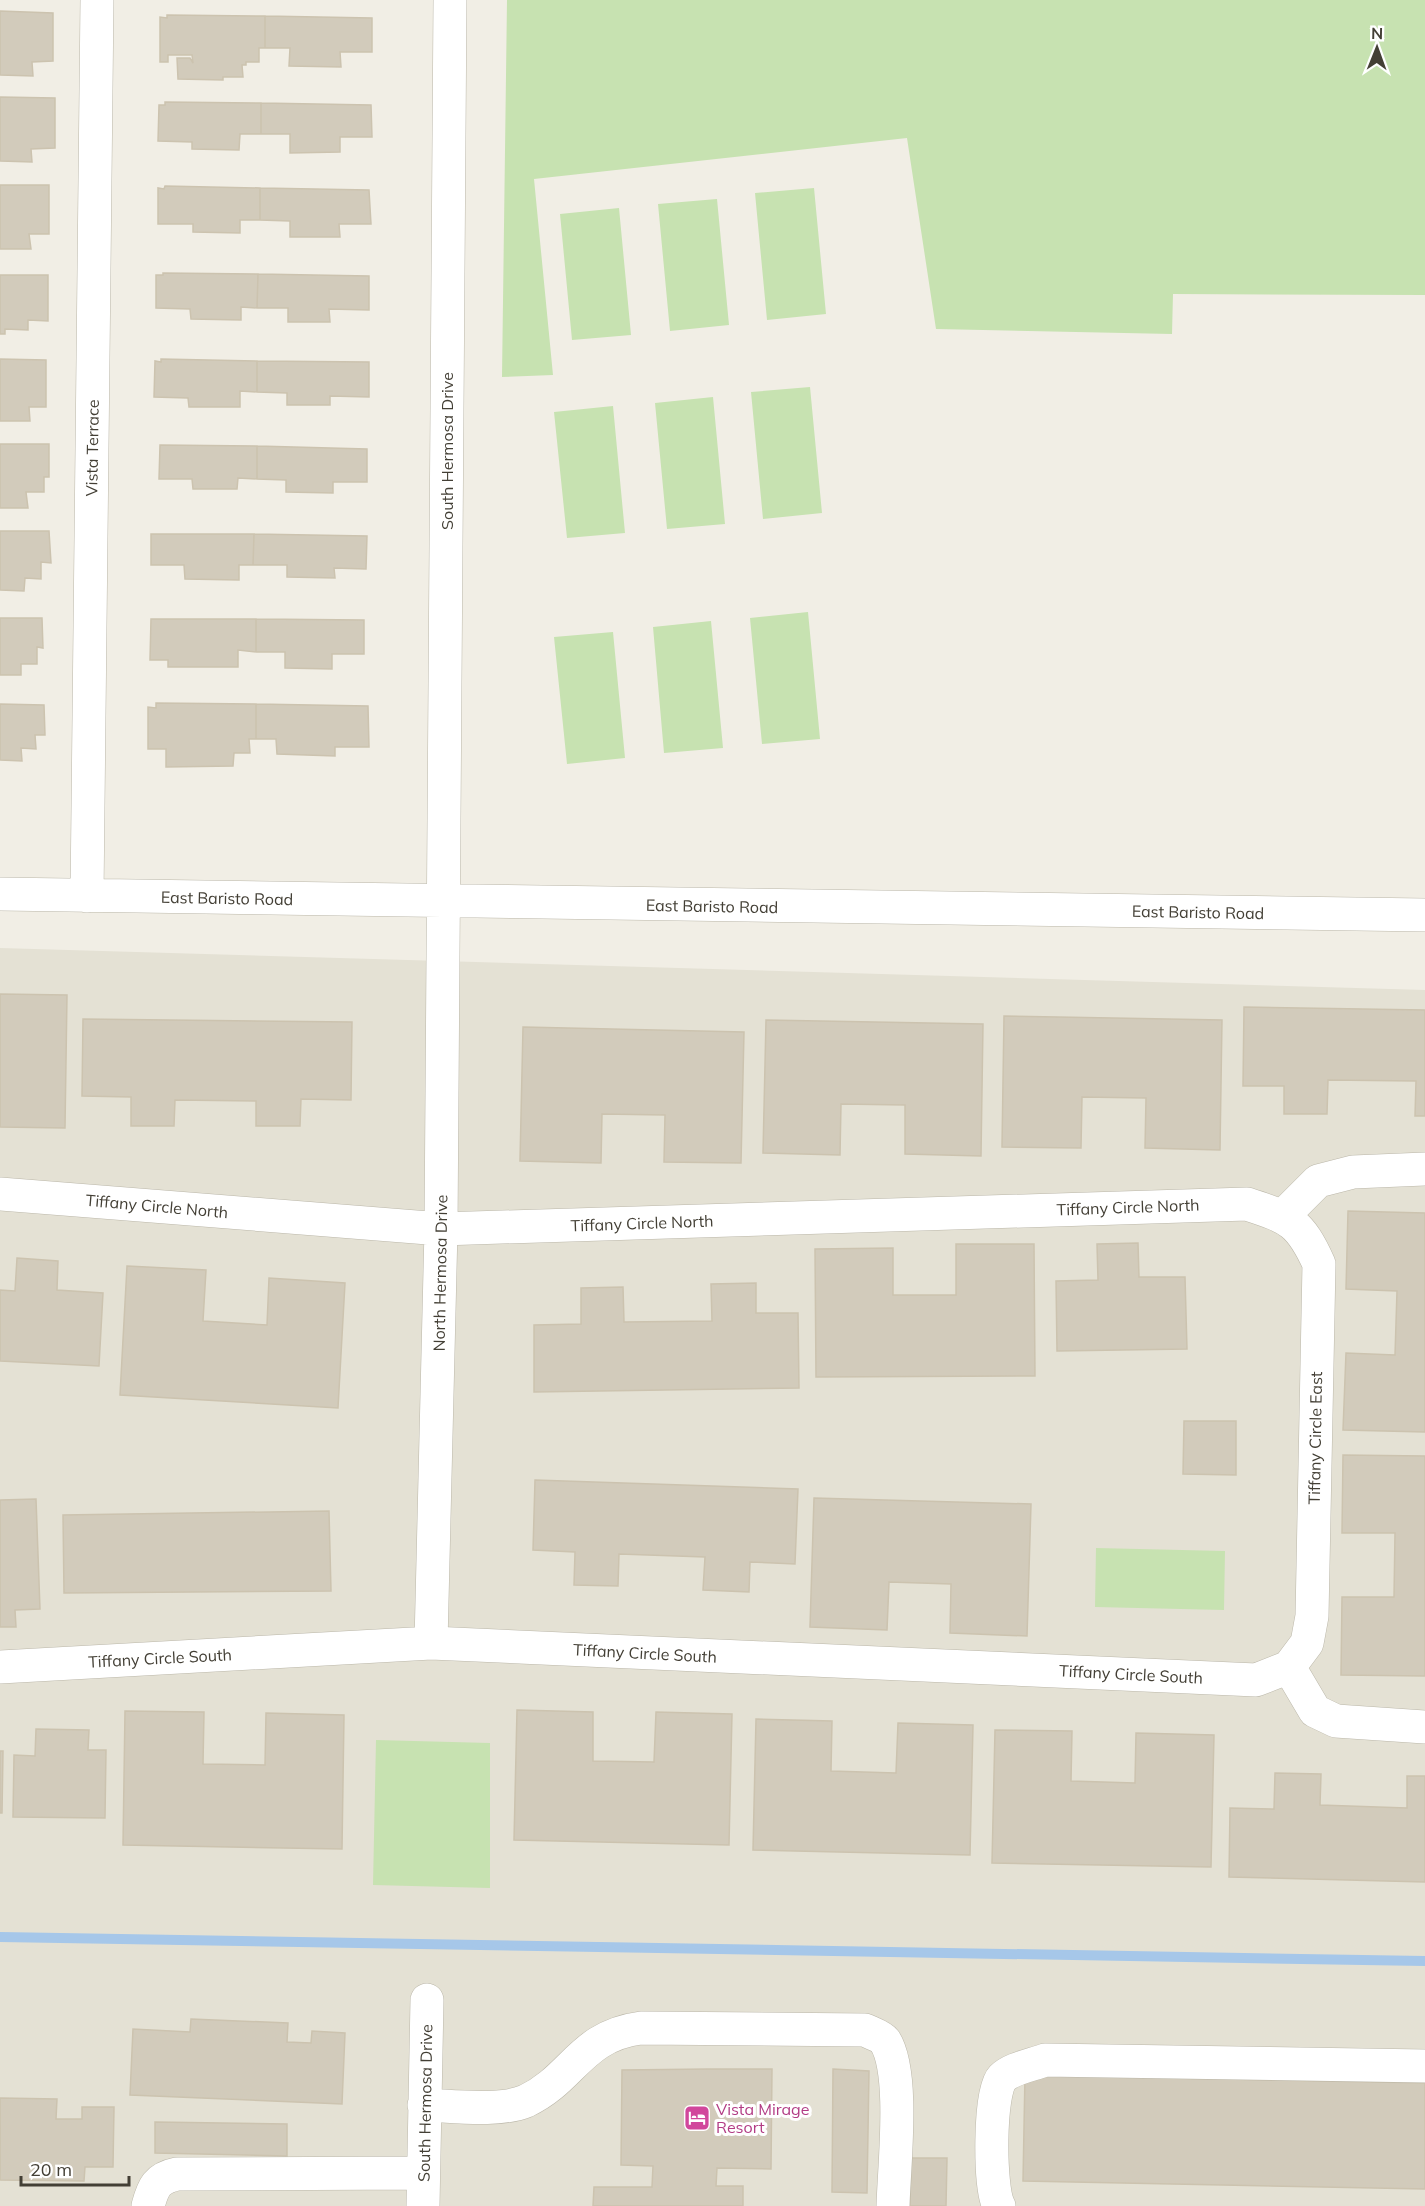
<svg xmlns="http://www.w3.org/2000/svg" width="1425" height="2206" viewBox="0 0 1425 2206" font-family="Mulish,sans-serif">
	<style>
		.residential { fill: #e4e1d4 }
		.green { fill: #c7e2b1 }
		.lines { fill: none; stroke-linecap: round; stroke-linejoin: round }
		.stream { stroke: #a6c7e9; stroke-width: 10 }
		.building { fill: #d2cbbb; stroke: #ccc3af; stroke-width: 1.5 }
		.minor-casing { stroke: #bbb7a9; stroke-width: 34 }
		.minor { stroke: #fff; stroke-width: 33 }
		.labels { text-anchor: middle; stroke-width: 6; stroke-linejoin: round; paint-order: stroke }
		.street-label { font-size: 16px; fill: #433f35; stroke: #fff }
		.hotel-label { font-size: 16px; fill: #b23c85; stroke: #fff; text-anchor: start }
	</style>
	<rect width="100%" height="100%" fill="#f1eee5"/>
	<path class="residential" d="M0,948l1425,42v1216h-1425z"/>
	<path class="green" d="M507,0h918v295l-252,-1 -1,40 -236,-5 -29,-191 -373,41 19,196 -51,2z
		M814,188l12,126 -59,6 -12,-127z
		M717,199l12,126 -59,6 -12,-127z
		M619,208l12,127 -59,5 -12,-126z
		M810,387l12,126 -59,6 -12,-127z
		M713,397l12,127 -58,5 -12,-126z
		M613,406l12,127 -58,5 -13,-126z
		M808,612l12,127 -58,5 -12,-126z
		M711,621l12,127 -59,5 -11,-126z
		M613,632l12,126 -58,6 -13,-127z
		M1096,1548l129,3 -1,59 -129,-3z
		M376,1740l114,3v145l-117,-3z"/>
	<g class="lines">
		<path class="stream" d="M0,1937l1425,24"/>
	</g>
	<path class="building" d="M0,11l53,2v48l-21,1 1,14 -33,-1z
		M167,15l98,1v32h-6v14h-13v3h-4l1,12h-20v3l-45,-1 -1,-21h13l3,5 -1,-8h-24v7h-8v-45l7,1z
		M265,16l107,2v34h-32l1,15 -52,-1 1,-18h-25z
		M0,97l55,1v50l-24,1 1,13 -32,-1z
		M165,102l96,1v31h-21l-1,16 -47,-1v-7l-34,-1 1,-36h6z
		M261,103l110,2 1,32h-32v15l-50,1v-19h-29z
		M0,185h49v49h-20l2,15h-31z
		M165,186l95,2v32h-20v13l-47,-1v-8h-35v-36l6,1z
		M260,188l109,2 2,34h-32l1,13h-50v-16l-30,-1z
		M163,273l95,1 -1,34 -16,-1v13l-50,-1 -1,-10 -34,-1v-33h7z
		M258,274l111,2v34l-40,-1 1,13h-42v-14h-31z
		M0,275h48v46l-20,-1v10l-23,-1v5h-5z
		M0,359l46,1v47h-17l1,14h-30z
		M161,359l96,2v31l-17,-1v16h-51l-1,-9 -34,-1 1,-36 6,1z
		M257,361l112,1v35l-39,-1v9h-43v-12l-30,-1z
		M0,444h49v33h-5v15h-18l2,16h-28z
		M160,445l97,1v33l-19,-1 -1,11h-44l-1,-10h-33z
		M257,446l110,3v33h-34v11l-47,-1v-12l-29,-1z
		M0,531h49l2,32 -10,-1v17l-16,-1 -1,13 -24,-1z
		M151,534h103l-1,31h-14v15l-54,-1 -1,-14h-33z
		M254,534l113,2 -1,33 -32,-1 1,10 -48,-1v-12h-34z
		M0,618h42l1,30 -6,-1v17h-16v11h-21z
		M151,619h105v33l-18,-2v17h-70v-7h-18z
		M256,619l108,1v34h-32v15l-47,-1v-16h-29z
		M156,703l100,1v35h-7l1,14h-16l-1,13 -67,1v-18h-18v-42l8,1z
		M0,704l44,1 1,30h-10l1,14 -15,-1 1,13 -22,-1z
		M256,704l112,2 1,41h-34v9l-58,-2 -1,-15h-20z
		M0,994l67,1 -2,133 -65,-1z
		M1244,1007l181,3v106h-10l1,-35 -88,-1 -1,34h-43v-28h-41z
		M1004,1016l218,4 -2,130 -75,-2 1,-50 -64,-1 -1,51 -79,-1z
		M83,1019l269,3 -1,78 -50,-1 -1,27h-44v-25l-81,-1 -1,26h-43v-29l-49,-1z
		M766,1020l217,4 -2,132 -76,-2v-49l-64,-1 -1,51 -77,-2z
		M523,1027l221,5 -3,131 -77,-1 1,-47 -63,-1 -1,49 -81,-2z
		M1348,1211l77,2v219l-82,-2 3,-77 49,2 2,-64 -51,-2z
		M1138,1243l1,34h46l2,72 -130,2 -1,-70 42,-1 -1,-36z
		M956,1244h78l1,132 -219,1 -1,-128 78,-1v47h63z
		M17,1258l41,3 -1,29 46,3 -4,73 -99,-5v-71l15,1z
		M127,1266l79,4 -3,51 64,4 2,-47 76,5 -7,125 -218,-13z
		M756,1283v30h42l1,75 -265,4v-67l47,-1v-36l42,-1 1,35 88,-1 -1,-37z
		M1184,1421h52v54l-53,-1z
		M1343,1455l82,1v220l-84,-1 1,-78h52l1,-64h-53z
		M535,1480l263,9 -3,75 -45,-2 -1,30 -46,-2 2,-33 -86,-3 -1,32 -44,-1 1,-33 -42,-2z
		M814,1498l217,6 -4,132 -77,-3 1,-49 -62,-2 -2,48 -77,-3z
		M36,1499l4,110 -25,1 1,17h-16v-127z
		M329,1511l2,80 -267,2 -1,-78z
		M517,1710l76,2v49l61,1 2,-50 76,2 -3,131 -215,-5z
		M125,1711l79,1 -1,52 62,1 1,-52 78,2 -2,134 -219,-4z
		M756,1719l76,2 -1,50 65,2 2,-50 75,2 -3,130 -217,-5z
		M36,1729l53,1 -1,20h18l-1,68 -92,-1 1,-62 21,1z
		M995,1730l77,1 -1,50 64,2 1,-50 78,2 -3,132 -219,-4z
		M0,1751h3l-1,62h-2z
		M1275,1773l46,1 -1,31 87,3v-32h18v106l-196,-5 1,-69 44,1z
		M191,2019l97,4 -1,19 24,1 1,-12 33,2 -3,71 -212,-9 3,-66 57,3z
		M708,2069h64l-1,100 -54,-1 -1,18h27v20h-150l1,-19h58l1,-21 -32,-1 1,-95z
		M833,2069l36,2 -2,122 -35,-1z
		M1025,2075l400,8v106l-402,-8z
		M0,2098l57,1 -1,20h26v-12h32l-1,60h-28l-1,14 -84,-1z
		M155,2122l132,2v32l-132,-3z
		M911,2158h36l-1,48h-36z"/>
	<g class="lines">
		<defs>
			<path id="minor" d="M0,894l1425,21
				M87,896l10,-896
				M0,1194l441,35 806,-25c43,14 53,18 72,60l-7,352 -5,27 -18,24
				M1283,1216l35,-35 35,-9 72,-3
				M431,1643l10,-414 9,-1229
				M0,1667l431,-24 825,37 33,-13
				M1289,1667l26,44 21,10 89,6
				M424,2105c29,1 76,7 102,-4 48,-23 54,-65 115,-73l224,2c6,3 16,6 20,11 20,32 9,125 8,165
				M148,2206c5,-19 9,-28 29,-32l246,-1
				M423,2206l4,-206
				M999,2206c-10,-17 -10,-115 3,-128 10,-10 30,-13 43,-18l380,6"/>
		</defs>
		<use href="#minor" class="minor-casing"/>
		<use href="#minor" class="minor"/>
	</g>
	<defs>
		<symbol id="hotel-square" viewBox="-11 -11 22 22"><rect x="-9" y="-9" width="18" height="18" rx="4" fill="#d1479c" stroke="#fff"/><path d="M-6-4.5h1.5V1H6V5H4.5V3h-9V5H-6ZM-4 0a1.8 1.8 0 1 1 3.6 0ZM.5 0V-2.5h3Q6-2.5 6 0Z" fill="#fff"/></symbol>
	</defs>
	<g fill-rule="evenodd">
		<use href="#hotel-square" x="682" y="2103" width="30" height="30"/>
	</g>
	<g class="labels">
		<g class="street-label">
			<text transform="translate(92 448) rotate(-89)" y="6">Vista Terrace</text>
			<text transform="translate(447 451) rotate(-90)" y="6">South Hermosa Drive</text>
			<text transform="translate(227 898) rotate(1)" y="6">East Baristo Road</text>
			<text transform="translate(712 906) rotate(1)" y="6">East Baristo Road</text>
			<text transform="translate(1198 912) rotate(1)" y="6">East Baristo Road</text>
			<text transform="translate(157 1206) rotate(5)" y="6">Tiffany Circle North</text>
			<text transform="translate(1128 1207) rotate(-2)" y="6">Tiffany Circle North</text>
			<text transform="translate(642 1223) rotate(-2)" y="6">Tiffany Circle North</text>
			<text transform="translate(440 1273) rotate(-89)" y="6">North Hermosa Drive</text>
			<text transform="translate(1315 1438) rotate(-89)" y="6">Tiffany Circle East</text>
			<text transform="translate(645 1653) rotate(3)" y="6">Tiffany Circle South</text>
			<text transform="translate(160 1658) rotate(-3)" y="6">Tiffany Circle South</text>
			<text transform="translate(1131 1674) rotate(3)" y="6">Tiffany Circle South</text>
			<text transform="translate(425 2103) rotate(-89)" y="6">South Hermosa Drive</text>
		</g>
		<g class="hotel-label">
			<text x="716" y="2115">Vista Mirage<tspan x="716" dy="18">Resort</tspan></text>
		</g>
	</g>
	<g transform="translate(1377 48) rotate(1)" stroke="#ffffff" stroke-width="4.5" paint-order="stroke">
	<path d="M0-4.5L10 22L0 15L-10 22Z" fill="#433f35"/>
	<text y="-9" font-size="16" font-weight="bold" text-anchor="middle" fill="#433f35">N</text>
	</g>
	<path d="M21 2176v9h108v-9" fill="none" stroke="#433f35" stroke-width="3"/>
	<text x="30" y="2176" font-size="18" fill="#433f35" stroke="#ffffff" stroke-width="4.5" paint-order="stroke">20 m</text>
</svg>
